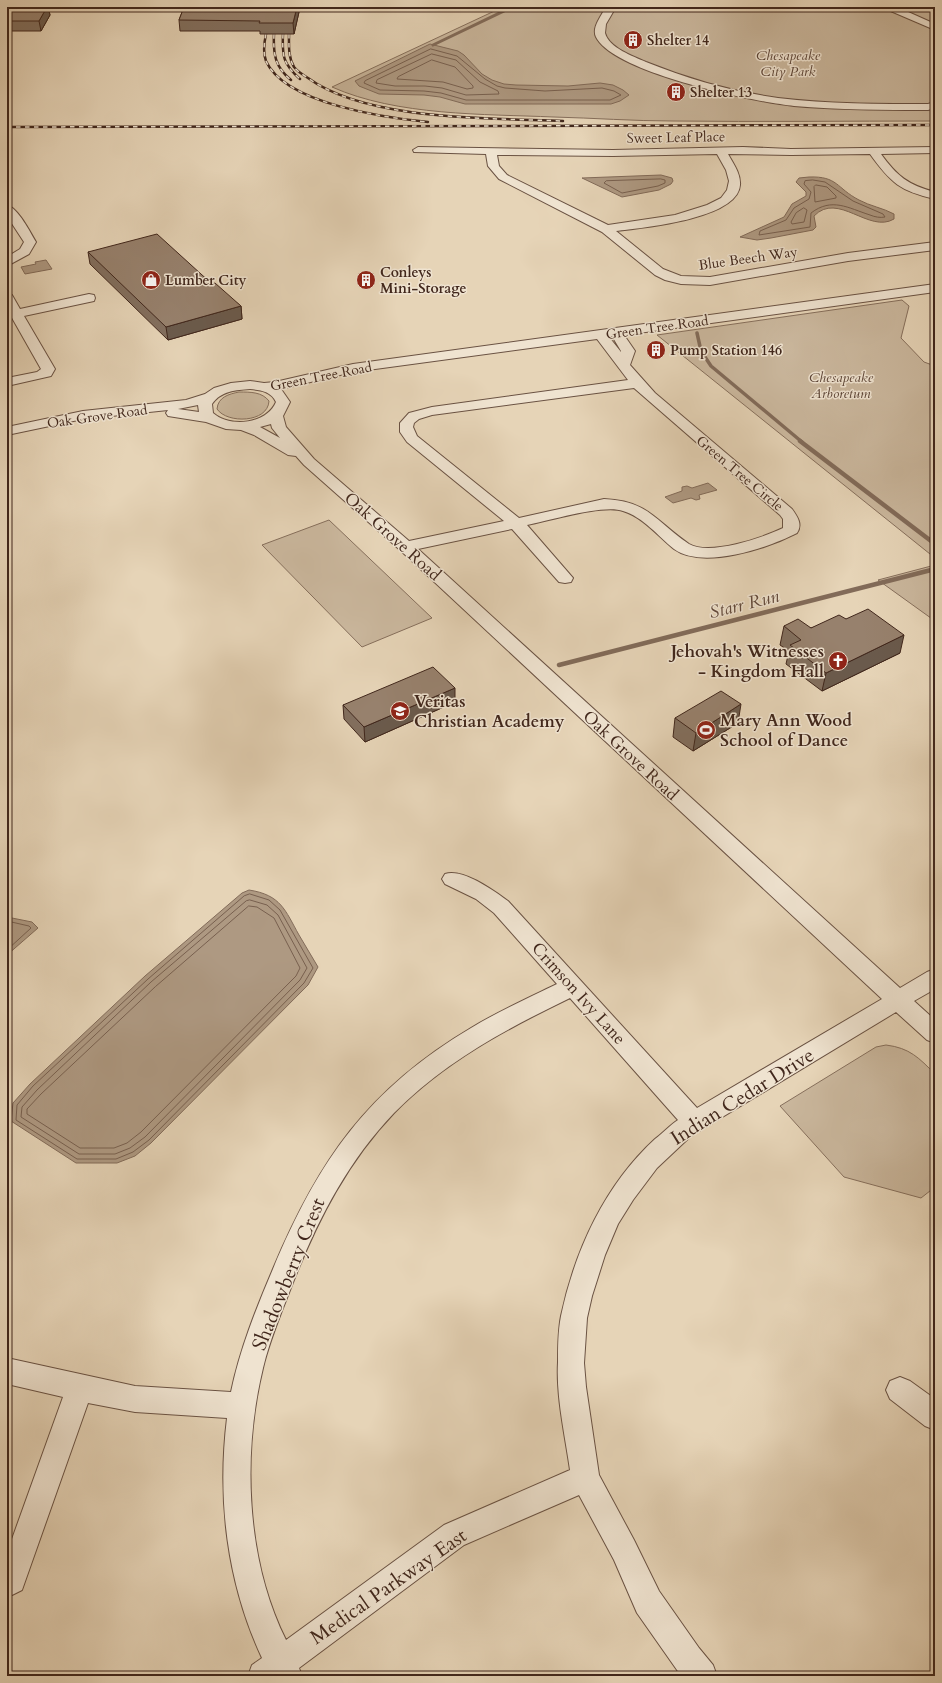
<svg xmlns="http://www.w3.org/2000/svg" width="942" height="1683" viewBox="0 0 942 1683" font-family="Cardo,serif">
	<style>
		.green { fill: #cab79d; stroke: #866f5c }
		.water { fill: #ae9982; stroke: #826b59 }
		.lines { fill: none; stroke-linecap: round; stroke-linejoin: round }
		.shore { stroke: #78604f; stroke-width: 1 }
		.stream-far2 { stroke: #826b59; stroke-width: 3 }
		.stream-far1 { stroke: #826b59; stroke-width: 3.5 }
		.stream { stroke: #826b59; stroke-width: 4.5 }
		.minor-casing { stroke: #6a5243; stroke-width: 2 }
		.minor { fill: #efe3d0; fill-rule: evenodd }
		.rail-casing { stroke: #41271c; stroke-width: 2.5 }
		.rail { stroke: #efe3d0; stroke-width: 1.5; stroke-dasharray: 4.5; stroke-linecap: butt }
		.wall { fill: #826f5e; stroke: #41271c }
		.shaded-wall { fill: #6a5a4c; stroke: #41271c }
		.building { fill: #97816d; stroke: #41271c }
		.labels { text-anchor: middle; stroke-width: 3; stroke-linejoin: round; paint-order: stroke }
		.far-poi-label { font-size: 14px; font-weight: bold; fill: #41271c; stroke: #efe3d0; text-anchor: start }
		.far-park-label { font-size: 14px; font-style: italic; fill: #5c4436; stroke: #efe3d0 }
		.far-street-label { font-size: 14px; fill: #41271c; stroke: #efe3d0 }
		.street-label { font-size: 17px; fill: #41271c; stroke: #efe3d0 }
		.poi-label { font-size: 17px; font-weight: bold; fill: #41271c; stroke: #efe3d0; text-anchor: start }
		.water-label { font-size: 18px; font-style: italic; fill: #62493b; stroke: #efe3d0 }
		.near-street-label { font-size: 20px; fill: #41271c; stroke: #efe3d0 }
	</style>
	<rect width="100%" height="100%" fill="#e6d4b7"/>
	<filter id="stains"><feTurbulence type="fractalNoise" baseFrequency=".005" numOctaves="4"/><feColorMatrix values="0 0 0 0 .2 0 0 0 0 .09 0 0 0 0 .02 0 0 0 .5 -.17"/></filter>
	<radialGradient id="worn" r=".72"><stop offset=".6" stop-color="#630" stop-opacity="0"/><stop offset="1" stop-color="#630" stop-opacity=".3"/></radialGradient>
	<path class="green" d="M503,7h432v114c-87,0 -175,1 -262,0 -40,0 -79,-3 -119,-4 -70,-3 -157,-1 -222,-30z
		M902,300l7,6 -8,32 23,24 11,4v192l-278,-223z
		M239,392c12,0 23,0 30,9 -1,22 -42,23 -52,8 1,-12 12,-15 22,-17z
		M329,520l103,98 -70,29 -100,-102z
		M935,565v56l-57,-41z
		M886,1045c24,3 33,13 49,29v113l-14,11 -77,-21 -64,-71 96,-59z"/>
	<path class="water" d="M430,44l28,7 6,4 18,19 10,6 12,4 12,1 52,1 32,-3 13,2 10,5 6,5 -9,6 -9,3h-146l-25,-7 -16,-2 -45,-1 -20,-8 -4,-5z
		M661,175l11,3 1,3 -2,3 -12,6 -37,7 -40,-19z
		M809,177c29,-1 27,11 50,23 11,6 24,8 35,14v5c-25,15 -56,-28 -80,-3l2,11 -3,3 -42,8 -14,2 -17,-3 44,-20 8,-13 14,-8v-4l-10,-10 3,-4z
		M46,260l6,9 -27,5 -4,-7 15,-3 -1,-2z
		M708,483l9,7 -18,5 1,4 -4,1 -5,-2 -18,5 -8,-6 17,-6v-4l5,-1 5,2z
		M249,890c32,5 36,20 50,45 6,11 13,21 19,32l-10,18 -157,158 -16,13 -18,7h-41l-65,-42 2,-18 17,-19 115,-108 97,-83z
		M7,917l25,5 6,6 -31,27z"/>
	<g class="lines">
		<path class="shore" d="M431,49l26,7 28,23 12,7 8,2 40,3 57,-3 12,3 7,4 -11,5h-144l-25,-7 -17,-2 -44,-1 -16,-7 1,-2z
			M432,54l24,6 24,22 18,9 1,3 -33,1 -24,-7 -17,-2h-30l-19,-3 1,-3z
			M432,60l23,7 18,19v2l-6,1 -24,-7 -46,-3 1,-2z
			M661,179l4,1v3l-7,3 -36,7 -18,-10 2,-2z
			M813,180l12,2 28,19 30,13 2,3c-5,1 -10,0 -15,-2 -22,-7 -38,-18 -59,-2l-1,14 -51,8 1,-4 26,-11 8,-12 15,-9 2,-7 -7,-8 1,-3z
			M816,185l11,2 9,9v2l-21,4 -1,-15z
			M804,208l3,2 -3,12 -12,2 -1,-2 5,-9z
			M250,894l19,6 11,10 33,58 -9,15 -155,157 -16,12 -17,7h-39l-61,-39 1,-15 16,-19 115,-107 96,-83z
			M250,900l17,5 11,10 29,53 -7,12 -155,157 -15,11 -15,6h-36l-58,-37 1,-10 15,-17 114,-108 95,-81z
			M249,906l8,1 17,11 26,50 -4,8 -155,156 -14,11 -13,5h-34l-53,-34v-5l14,-15 114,-107z
			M7,921l22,5 2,2 -24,22"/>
		<path class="stream-far2" d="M433,45l79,-38"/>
		<path class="stream-far1" d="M697,333l4,18 10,15 91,76"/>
		<path class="stream" d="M800,441l135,103
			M559,665l376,-96"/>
		<defs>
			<path id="minor" d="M602,7h10l1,5 -7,12 -1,9c4,15 28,23 41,29 42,17 88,30 132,36 50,6 100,6 150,6l7,-2v6l-7,2c-44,0 -89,0 -134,-4 -39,-4 -180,-33 -198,-69 -4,-8 3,-18 7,-25z
				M884,7h13l38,17v6l-49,-21z
				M418,147l195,3 130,-3 48,2 144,-2v6l-54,1c16,22 27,31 54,38v7c-35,-8 -44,-16 -65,-45l-79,1 -63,-1c5,9 13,20 12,31 -2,34 -98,43 -124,46l47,38 18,7 29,1 138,-24 87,-11v8l-87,11 -138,24 -29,-1 -16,-4 -10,-5 -53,-43 -103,-53 -11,-13 -2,-12 -72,-2 -1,-2zM717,154l9,16 3,11 -2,9 -6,8 -14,7 -32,10 -67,10 -101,-50 -8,-9 -2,-11 116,1z
				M7,205c11,3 23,27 29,37l-7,12 -22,12v-9l13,-8 4,-7 -17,-26z
				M935,284v8l-311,43 11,16 -5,14 25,28 137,116c5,7 11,15 5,24 -29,15 -94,37 -123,16 -16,-13 -31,-32 -51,-38 -20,-7 -74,10 -96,14l46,53 -2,4 -6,1 -6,-1 -47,-53 -94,20 482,439 27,-16 8,-3v20l-21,12 21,19v23l-8,-3 -31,-28 -205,124 -34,32 -24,32 -15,24 -13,31 -13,41 -5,22 -3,45 2,24 13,88 35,65 25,51 40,57 14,17 4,11h-35l-5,-6 -40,-57 -23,-53 -35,-65 -115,50 -165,123 3,8h-54l4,-11 10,-7c-35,-75 -45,-158 -35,-240l-92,-6 -47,-9 -66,187 -10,5 -5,-2v-40l56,-156 -56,-13v-26l128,28 96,6c9,-43 25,-83 42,-123 45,-108 95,-180 198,-241 28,-17 57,-30 86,-44l-63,-71 -18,-14 -31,-15 -3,-5 3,-5c18,-6 49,17 63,27l189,207 185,-109 -482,-449 -96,-85 -8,-9 -8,-1 -34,-20 -13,-5 -15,-1 -20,-7 -38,-6 -2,-3 2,-3 -85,9 -76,16v-8l76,-16 103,-11 19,-6 9,-6 17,-5 19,-2 14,2 11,-1 78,-18zM612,336l9,15v1l-12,-15zM597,339l31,41 -196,27 -23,6 -9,10v9l7,10 97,79 -95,20 -95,-82 -28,-32 -3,-11 7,-14 -9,-13 72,-17zM634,388l146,127 3,4v9c-21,10 -73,28 -94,16 -34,-23 -40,-43 -85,-45l-85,19 -102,-82 -4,-9 1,-4 5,-4 13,-4zM250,389c10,1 21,2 26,13 -9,22 -46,26 -63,11l-1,-9c9,-13 24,-14 38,-15zM198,405l1,7 -21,-3zM271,424l1,4 8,10 -20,-11zM570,998l108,122c-8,5 -15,13 -23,19 -50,46 -80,111 -94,177 -3,15 -3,31 -3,46 -2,35 7,73 12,108l-126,55 -158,115c-40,-80 -44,-185 -23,-272 7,-30 20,-59 31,-88 24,-61 54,-119 100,-167 50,-51 112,-84 176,-115z
				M7,294l5,1 8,14 69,-15 5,1 1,3 -1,3 -70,15 31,53 -4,7 -44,10v-8l30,-6 4,-3 -34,-60z
				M900,1377l10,4 25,18v31l-10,-4 -35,-27 -4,-9 4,-9z"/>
		</defs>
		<use href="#minor" class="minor-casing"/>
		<use href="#minor" class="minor"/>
		<defs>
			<path id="rail" d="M266,34c-2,9 -3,19 0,27 19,43 121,57 162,61
				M274,34c-1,20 1,33 17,46
				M283,34c-1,22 0,30 17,45
				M289,34c0,11 -1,23 5,33 4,5 9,8 14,11 59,43 183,40 255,43
				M7,127l928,-2"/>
		</defs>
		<use href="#rail" class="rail-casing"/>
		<use href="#rail" class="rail"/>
	</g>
	<path class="wall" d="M7,7h41l2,8 -9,16h-34z
		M184,7h115v5l-5,22h-34v-3h-80l-1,-11z
		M88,252l124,32 29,22 1,13 -74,21 -78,-76z
		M846,619l54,34 -78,38 -36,-27 3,-13 -9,-6 4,-19 27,2z
		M455,702l-90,40 -21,-23 -1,-14z
		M675,718l63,5 -45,28 -20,-14z"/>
	<path class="shaded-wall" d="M47,7h1l2,8 -9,16 -2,-10z
		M297,7h2v5l-5,22 -1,-11z
		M241,306l1,13 -74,21 -2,-13z
		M7,486h1l3,14h-3l1,3h-2z
		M904,635l-4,18 -78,38 4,-18z
		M455,688v14l-90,40 -1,-15z
		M741,704l-3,19 -45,28 3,-18z"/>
	<path class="building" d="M7,7h40l-8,14h-32z
		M184,7h113l-4,16h-34l1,-2 -81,-1z
		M157,234l55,50 3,-1 26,23 -75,21 -78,-75z
		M868,609l36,26 -78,38 -36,-28 11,-5 -17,-14 14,-7 13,9 28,-13 7,4z
		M433,667l22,21 -91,39 -21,-22z
		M721,691l20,13 -45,29 -21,-15z"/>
	<defs>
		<symbol id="building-disc" viewBox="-11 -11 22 22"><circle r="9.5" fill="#8f2418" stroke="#efe3d0"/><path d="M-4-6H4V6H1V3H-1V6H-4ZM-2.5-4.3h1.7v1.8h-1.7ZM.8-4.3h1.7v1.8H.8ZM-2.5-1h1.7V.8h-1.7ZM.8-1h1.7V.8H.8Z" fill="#fff"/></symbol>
		<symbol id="shop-disc" viewBox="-11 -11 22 22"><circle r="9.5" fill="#8f2418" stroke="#efe3d0"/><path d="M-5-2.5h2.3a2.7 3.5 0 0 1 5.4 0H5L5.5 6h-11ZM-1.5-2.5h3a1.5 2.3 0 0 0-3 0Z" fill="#fff"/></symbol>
		<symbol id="church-disc" viewBox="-11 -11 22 22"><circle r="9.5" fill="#8f2418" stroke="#efe3d0"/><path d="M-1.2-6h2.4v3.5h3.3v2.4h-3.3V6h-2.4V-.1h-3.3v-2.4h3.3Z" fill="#fff"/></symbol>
		<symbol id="school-disc" viewBox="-11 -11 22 22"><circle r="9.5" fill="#8f2418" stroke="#efe3d0"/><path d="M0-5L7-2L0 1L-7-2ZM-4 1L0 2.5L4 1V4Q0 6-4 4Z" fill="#fff"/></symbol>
		<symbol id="stadium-disc" viewBox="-11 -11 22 22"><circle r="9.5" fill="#8f2418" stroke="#efe3d0"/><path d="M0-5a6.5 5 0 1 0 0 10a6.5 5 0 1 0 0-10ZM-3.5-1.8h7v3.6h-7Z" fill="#fff"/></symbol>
	</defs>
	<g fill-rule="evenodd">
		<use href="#building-disc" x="622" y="29" width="22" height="22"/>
		<use href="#building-disc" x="665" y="81" width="22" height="22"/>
		<use href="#shop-disc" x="140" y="269" width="22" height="22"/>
		<use href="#building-disc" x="355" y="269" width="22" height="22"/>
		<use href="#building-disc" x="645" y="339" width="22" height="22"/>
		<use href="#church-disc" x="827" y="650" width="22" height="22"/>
		<use href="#school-disc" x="389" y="700" width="22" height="22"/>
		<use href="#stadium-disc" x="695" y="719" width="22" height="22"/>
	</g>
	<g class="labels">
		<g class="far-poi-label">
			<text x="647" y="45">Shelter 14</text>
			<text x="690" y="97">Shelter 13</text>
			<text x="380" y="277">Conleys<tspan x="380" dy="16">Mini-Storage</tspan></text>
			<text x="165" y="285">Lumber City</text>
			<text x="670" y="355">Pump Station 146</text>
		</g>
		<g class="far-park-label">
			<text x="788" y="60">Chesapeake<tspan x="788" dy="16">City Park</tspan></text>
			<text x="841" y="382">Chesapeake<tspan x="841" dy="16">Arboretum</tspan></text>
		</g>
		<g class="far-street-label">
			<text transform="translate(676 137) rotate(-1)" y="5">Sweet Leaf Place</text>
			<text transform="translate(748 258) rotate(-8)" y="5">Blue Beech Way</text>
			<text transform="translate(657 327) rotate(-8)" y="5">Green Tree Road</text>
			<text transform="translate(321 376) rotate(-11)" y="5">Green Tree Road</text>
			<text transform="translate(97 416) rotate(-8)" y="5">Oak Grove Road</text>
			<text transform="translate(740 473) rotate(40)" y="5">Green Tree Circle</text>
		</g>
		<g class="street-label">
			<text transform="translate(393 536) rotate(42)" y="6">Oak Grove Road</text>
			<text transform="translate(631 755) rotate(43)" y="6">Oak Grove Road</text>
			<text transform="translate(579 993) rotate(48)" y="6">Crimson Ivy Lane</text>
		</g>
		<g class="poi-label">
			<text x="824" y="657" text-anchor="end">Jehovah's Witnesses<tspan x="824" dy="20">- Kingdom Hall</tspan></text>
			<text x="414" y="707">Veritas<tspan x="414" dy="20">Christian Academy</tspan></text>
			<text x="720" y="726">Mary Ann Wood<tspan x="720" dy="20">School of Dance</tspan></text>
		</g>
		<g class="water-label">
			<text transform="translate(744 604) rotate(-14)" y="6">Starr Run</text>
		</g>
		<g class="near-street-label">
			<text transform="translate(742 1096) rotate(-32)" y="7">Indian Cedar Drive</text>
			<text transform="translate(288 1274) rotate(-68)" y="7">Shadowberry Crest</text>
			<text transform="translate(388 1586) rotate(-35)" y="7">Medical Parkway East</text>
		</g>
	</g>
	<rect width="942" height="1683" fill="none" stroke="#e6d4b7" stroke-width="24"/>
	<rect x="8" y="8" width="926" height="1667" fill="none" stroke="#41271c" stroke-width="2"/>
	<rect x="12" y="12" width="918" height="1659" fill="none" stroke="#41271c"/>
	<rect width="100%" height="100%" filter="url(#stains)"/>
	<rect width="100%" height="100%" fill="url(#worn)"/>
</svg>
